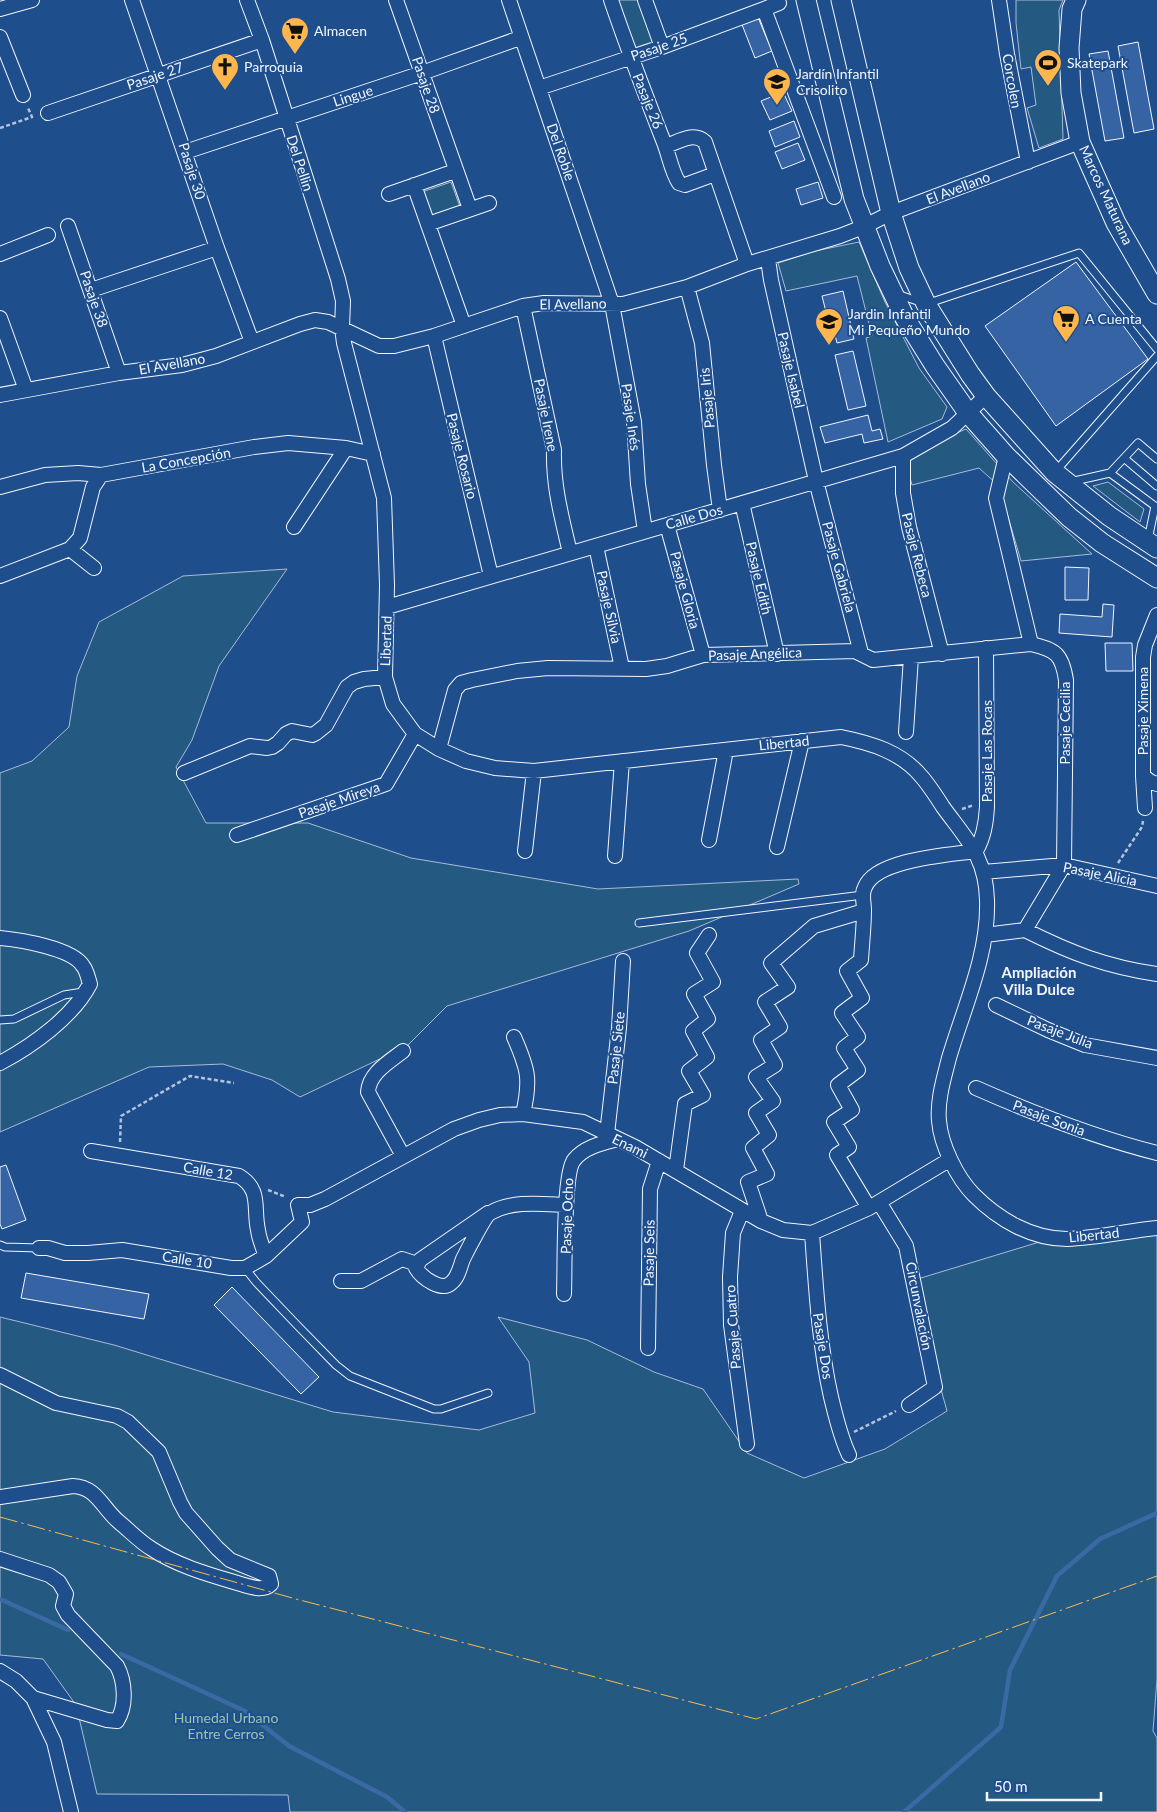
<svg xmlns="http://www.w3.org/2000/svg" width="1157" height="1812" viewBox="0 0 1157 1812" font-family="Lato,sans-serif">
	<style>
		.green { fill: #245a82; stroke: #a8bbd7 }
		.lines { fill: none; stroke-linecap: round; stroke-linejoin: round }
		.stream { stroke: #3b69a3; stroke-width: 4.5 }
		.building { fill: #3563a3; stroke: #f2f6ff }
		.lane-casing { stroke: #f2f6ff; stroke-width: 9 }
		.street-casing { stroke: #f2f6ff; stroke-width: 16 }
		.secondary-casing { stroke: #f2f6ff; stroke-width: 21 }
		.path { stroke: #b3c4dc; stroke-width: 2.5; stroke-dasharray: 4 2.5; stroke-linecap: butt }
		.lane { stroke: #1f4e8c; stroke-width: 7 }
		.street { stroke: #1f4e8c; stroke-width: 14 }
		.secondary { stroke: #1f4e8c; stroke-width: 19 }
		.power { stroke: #ffb74d; stroke-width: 1; stroke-dasharray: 18 4 2.5 4; stroke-linecap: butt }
		.labels { text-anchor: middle; stroke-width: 4; stroke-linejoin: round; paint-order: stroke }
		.poi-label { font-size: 14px; fill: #f2f6ff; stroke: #1f4e8c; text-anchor: start }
		.street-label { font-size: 14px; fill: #f2f6ff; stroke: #1f4e8c }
		.park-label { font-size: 14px; fill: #97c8a6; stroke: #1f4e8c }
		.neighbourhood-label { font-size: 15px; font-weight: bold; fill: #f2f6ff; stroke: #1f4e8c }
	</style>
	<rect width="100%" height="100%" fill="#1f4e8c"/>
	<path class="green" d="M617,0h23l15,41 -21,7z
		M1016,0h47l-4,10 4,129 -24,9 -12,-40 9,-3 -5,-38 -10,2 -5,-46z
		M451,182l9,25 -29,11 -9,-26z
		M859,242l26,60 34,66 28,39 -5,12 -54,23 -22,-104 6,-2 -15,-60 -71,15 -8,-28 37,-12z
		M966,429l47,53 79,72 -71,7 -22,-75 -20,-18 -67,17 -8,-29z
		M1108,482l36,27 -4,13 -47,-36z
		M287,569l-68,97 -27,74 -16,27 30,56h102l103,35 187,31 200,-10 1,5 -110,47 -242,75 -40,40 -107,51 -28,-17 -49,-16 -74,3 -149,65v-359l32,-12 37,-34 8,-51 22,-54 84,-46z
		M1157,1228v451l-4,52 4,7v74h-867l-2,-17 -191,-1 -21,-89 -33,-46 -43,-4v-338l114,28 219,67 146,18 56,-17 -6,-51 -31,-45 89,23 67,32 49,17 44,64 57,25 81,-29 62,-38 -36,-130 135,-41z"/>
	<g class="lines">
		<path class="stream" d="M0,1599l68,31
			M121,1654l124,57 44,35 98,51 18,15
			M904,1812l97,-85 9,-57 47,-94 43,-37 57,-26"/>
	</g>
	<path class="building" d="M757,15l15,36 -17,7 -14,-36z
		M1138,42l16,87 -20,4 -16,-87z
		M1108,51l16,87 -19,3 -16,-87z
		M783,92l9,19 -22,9 -9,-19z
		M794,121l6,16 -25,10 -6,-16z
		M798,143l7,17 -23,9 -7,-17z
		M818,182l5,16 -22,7 -5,-16z
		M1076,262l72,97 -92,67 -71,-100z
		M843,291l11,48 -17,4 -8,-32 -3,1 -4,-16z
		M853,351l13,55 -18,4 -13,-55z
		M868,415l4,16 8,-2 3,10 -19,4 -2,-9 -37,9 -5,-16z
		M1065,567l24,1 -1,32h-23z
		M1103,604l11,1 -2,32 -53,-4 1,-19 42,3z
		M1105,643h27l1,28h-27z
		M6,1165l20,55 -24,9 -2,-5v-57z
		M26,1273l123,21 -5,25 -123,-21z
		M232,1287l87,90 -18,17 -87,-89z"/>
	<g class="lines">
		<defs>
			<path id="lane" d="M897,294l29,10 153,-51 78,96
				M1124,458l33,28
				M1055,472l102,-116
				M1110,473l28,-30 19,16
				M1070,482l40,-9 45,33 -7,34
				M639,923l224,-28
				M0,1020l14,-1 50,-24 19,-3
				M0,1245l5,2 34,1
				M245,1268l11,14 41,43 39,40 14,11 84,33h7l47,-16"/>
			<path id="street" d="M132,0l85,248 35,94
				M247,0l15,40 76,239 5,22 -1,27 2,15 40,155 3,87 -2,92 8,27 22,30 24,15 27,12 29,7 39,3 307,-34c30,6 60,15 80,39 8,9 15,20 22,31 24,33 43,50 44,93 2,54 -23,107 -38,158 -5,20 -12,42 -10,63 2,24 18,57 35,74 24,24 57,44 93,44 30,-1 60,-8 90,-11
				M396,0l74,209
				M509,0l103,304 22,118 4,62 7,47
				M611,0c16,47 34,94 52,140 6,14 8,31 16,43l6,2 30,-11
				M645,0l17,47
				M999,0l8,54 21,108
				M0,9l32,-9
				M764,9l70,188
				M0,37l23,58
				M539,88l123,-41 102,-38 15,-6 -2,-3
				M48,113l214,-73
				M666,146c12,-4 28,-15 39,-4l42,122
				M185,152l237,-79 98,-35
				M414,185l50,141
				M389,194l66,-23
				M428,224l61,-21
				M68,226l51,147
				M0,254l48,-19
				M768,259l3,21 45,201 45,172
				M687,287l15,56 12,122 6,45
				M91,290l126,-42
				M523,306l31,144c-1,37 8,68 16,103
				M0,318l26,72
				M434,336l57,240
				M0,395l119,-22 63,-8 34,-9 84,-32 15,-4 13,2 51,24h15l40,-10 89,-30 21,-3 79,1 64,-17 60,-23 93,-28 23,-9 28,-14 189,-71
				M903,456v37l6,34 33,127
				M1006,456l-10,42 35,146
				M0,487l45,-12 33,-2 23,2 153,-28 34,-4 58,5 27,6
				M742,503l35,151
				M667,525l36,130
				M294,527l52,-79
				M596,546l26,122
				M70,549l24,19
				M0,576l70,-27 10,-11 13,-51 8,-12
				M387,607l516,-151 49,-28 34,-32
				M906,732l5,-75
				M439,749l16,-59 6,-7 11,-3 45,-9 31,-3 98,1 21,-3 36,-11 152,-4 18,9 158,-16c25,6 31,10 35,36l-2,185 -39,65c46,23 82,37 132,44
				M184,773l66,-27 17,2 5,-1 6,-4 8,-9 6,-3 20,4 4,-2 10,-8 21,-38 7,-5 10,-3 21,-2
				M1143,776l8,6 6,2
				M1145,808l-2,-32v-119l2,-12 12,-30
				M237,835l149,-51 29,-50
				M709,840l17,-90
				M777,847l25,-106
				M525,851l9,-80
				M615,856l7,-95
				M983,872l81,-7 93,21
				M985,935l40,-5
				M0,938c20,2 72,10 83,28 4,5 5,12 7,18 -17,33 -58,62 -90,79
				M996,1005l52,25 37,15 72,13
				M514,1037c14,32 17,42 9,77
				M403,1051c-14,11 -34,22 -35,41l35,64
				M976,1088c59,26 118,49 181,65
				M607,1134l12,-106 4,-67
				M91,1151l148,25c23,14 14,32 19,54 1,9 5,18 8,26
				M676,1170l9,-66 18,-9 -14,-24 18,-14 -14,-26 15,-12 -14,-25 19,-12 -16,-29 12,-18
				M879,1202l27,44 29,141 -26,18
				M869,1208l-32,-53 12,-8 -15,-25 18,-12 -14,-25 20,-15 -14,-22 14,-11 -16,-24 20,-15 -15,-27 14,-11c1,-17 3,-34 3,-50 0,-8 -3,-16 1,-23 11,-28 84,-32 111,-36 8,-14 10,-28 11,-44l-1,-159
				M742,1211l-9,22 -3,44 1,48 16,119
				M488,1213l-68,47 -4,8c4,7 9,11 17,15 6,3 13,5 18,0 7,-5 9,-16 12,-24 4,-8 22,-43 27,-46 22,-13 52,-9 76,-8
				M761,1221l-13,-39 19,-8 -14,-26 16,-13 -13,-22 17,-12 -17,-24 19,-12 -14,-25 19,-13 -15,-25 23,-15 -17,-24 43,-37 50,-15
				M812,1233c4,55 7,110 19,164 5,20 9,39 18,58
				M39,1248h9l17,5h23l34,-3 109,18h14l21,-12 36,-34 -4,-17h12l15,-6 129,-70 25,-9 21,-5 23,-1 60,8 52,25 126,74 22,9 29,3 57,-25 80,-48
				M341,1281h20l41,-22 15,5
				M564,1294c1,-22 -1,-121 10,-134 10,-13 29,-17 44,-21
				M648,1348l2,-159 9,-28
				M0,1375l56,28 61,13 11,6 31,30 21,50 6,11 31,35 13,12 39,16 2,8c-9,9 -26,1 -37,-2 -27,-8 -58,-17 -82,-33 -12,-7 -22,-18 -33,-27 -17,-14 -22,-35 -46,-36l-73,11
				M0,1559l49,16 10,7 7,12 -3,12 5,9 49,51c8,15 10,40 0,55l-10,-1 -74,-22
				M0,1671l16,10 17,17 21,44 17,70"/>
			<path id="secondary" d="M806,0l48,199 26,67 25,52 30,48 33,47 38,43 63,61 33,26 55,35
				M841,0l50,213 18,55 17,36 44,70 16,22 68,76 55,44 48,32
				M1076,0l-4,9 -3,39 2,45 9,49 36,81 41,71"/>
		</defs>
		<use href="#lane" class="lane-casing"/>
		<use href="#street" class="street-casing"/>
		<use href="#secondary" class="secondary-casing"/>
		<path class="path" d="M0,128l32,-11 -4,-9
			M962,809l12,-4
			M1118,863l24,-36 1,-6
			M120,1142l1,-26 69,-40 44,7
			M268,1190l18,7
			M854,1432l42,-21"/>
		<use href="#lane" class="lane"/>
		<use href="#street" class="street"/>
		<use href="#secondary" class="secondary"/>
		<path class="power" d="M0,1517l296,82 460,120 401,-143"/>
	</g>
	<defs>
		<symbol id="supermarket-pin" viewBox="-11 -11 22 30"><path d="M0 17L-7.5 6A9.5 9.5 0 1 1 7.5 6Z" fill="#ffb74d" stroke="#1f4e8c"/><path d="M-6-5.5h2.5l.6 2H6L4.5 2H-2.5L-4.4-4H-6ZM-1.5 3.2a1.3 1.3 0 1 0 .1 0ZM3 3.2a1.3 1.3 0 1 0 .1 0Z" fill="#111"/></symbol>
		<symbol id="stadium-pin" viewBox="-11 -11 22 30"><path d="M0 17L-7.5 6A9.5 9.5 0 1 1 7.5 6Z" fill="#ffb74d" stroke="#1f4e8c"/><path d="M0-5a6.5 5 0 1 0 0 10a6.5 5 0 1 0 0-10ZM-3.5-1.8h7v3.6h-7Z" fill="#111"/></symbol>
		<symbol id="church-pin" viewBox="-11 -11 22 30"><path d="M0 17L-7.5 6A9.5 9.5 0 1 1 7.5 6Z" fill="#ffb74d" stroke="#1f4e8c"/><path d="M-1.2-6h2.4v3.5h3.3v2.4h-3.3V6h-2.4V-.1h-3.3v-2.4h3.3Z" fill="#111"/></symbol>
		<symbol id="school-pin" viewBox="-11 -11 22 30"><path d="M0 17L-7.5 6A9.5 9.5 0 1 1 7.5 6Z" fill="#ffb74d" stroke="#1f4e8c"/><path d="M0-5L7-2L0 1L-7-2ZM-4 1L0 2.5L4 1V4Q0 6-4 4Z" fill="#111"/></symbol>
	</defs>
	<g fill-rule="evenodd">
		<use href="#supermarket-pin" x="279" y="15" width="32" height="43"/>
		<use href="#stadium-pin" x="1032" y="47" width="32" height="43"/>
		<use href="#church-pin" x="209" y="51" width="32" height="43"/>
		<use href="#school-pin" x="761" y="66" width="32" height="43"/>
		<use href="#supermarket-pin" x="1050" y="303" width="32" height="43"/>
		<use href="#school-pin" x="813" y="306" width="32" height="43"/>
	</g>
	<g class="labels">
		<g class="poi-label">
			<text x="314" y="36">Almacen</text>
			<text x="1067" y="68">Skatepark</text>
			<text x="244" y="72">Parroquia</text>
			<text x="796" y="79">Jardín Infantil<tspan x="796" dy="16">Crisolito</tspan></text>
			<text x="848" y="319">Jardin Infantil<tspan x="848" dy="16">Mi Pequeño Mundo</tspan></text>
			<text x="1085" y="324">A Cuenta</text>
		</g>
		<g class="street-label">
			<text transform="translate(659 47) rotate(-19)" y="5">Pasaje 25</text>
			<text transform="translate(155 76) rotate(-19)" y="5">Pasaje 27</text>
			<text transform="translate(1012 81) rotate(80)" y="5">Corcolen</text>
			<text transform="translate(426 85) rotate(71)" y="5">Pasaje 28</text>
			<text transform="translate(353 96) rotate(-18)" y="5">Lingue</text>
			<text transform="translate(648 101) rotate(68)" y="5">Pasaje 26</text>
			<text transform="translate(561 152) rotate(71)" y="5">Del Roble</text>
			<text transform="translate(300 163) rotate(72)" y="5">Del Pellin</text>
			<text transform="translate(192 171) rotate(72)" y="5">Pasaje 30</text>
			<text transform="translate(958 188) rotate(-21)" y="5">El Avellano</text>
			<text transform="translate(1106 195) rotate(65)" y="5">Marcos Maturana</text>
			<text transform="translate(94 299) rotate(71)" y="5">Pasaje 38</text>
			<text transform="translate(573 304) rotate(-1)" y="5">El Avellano</text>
			<text transform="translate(172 364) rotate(-10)" y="5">El Avellano</text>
			<text transform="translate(791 370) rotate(77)" y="5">Pasaje Isabel</text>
			<text transform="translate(707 398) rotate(-95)" y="5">Pasaje Iris</text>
			<text transform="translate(546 415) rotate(79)" y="5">Pasaje Irene</text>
			<text transform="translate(631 417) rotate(82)" y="5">Pasaje Inés</text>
			<text transform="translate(462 456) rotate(76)" y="5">Pasaje Rosario</text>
			<text transform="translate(186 460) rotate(-10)" y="5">La Concepción</text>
			<text transform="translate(694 517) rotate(-16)" y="5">Calle Dos</text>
			<text transform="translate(917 555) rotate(76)" y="5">Pasaje Rebeca</text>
			<text transform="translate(839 567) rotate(75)" y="5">Pasaje Gabriela</text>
			<text transform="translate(759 578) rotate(77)" y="5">Pasaje Edith</text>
			<text transform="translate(685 590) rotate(75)" y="5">Pasaje Gloria</text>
			<text transform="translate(609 607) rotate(78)" y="5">Pasaje Silvia</text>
			<text transform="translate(386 641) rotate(-88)" y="5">Libertad</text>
			<text transform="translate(755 654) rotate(-2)" y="5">Pasaje Angélica</text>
			<text transform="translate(1143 711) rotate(-90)" y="5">Pasaje Ximena</text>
			<text transform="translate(1065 723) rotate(-90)" y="5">Pasaje Cecilia</text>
			<text transform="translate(784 743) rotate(-6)" y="5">Libertad</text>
			<text transform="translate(987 751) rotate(-90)" y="5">Pasaje Las Rocas</text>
			<text transform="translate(339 800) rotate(-19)" y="5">Pasaje Mireya</text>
			<text transform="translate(1100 874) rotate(11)" y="5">Pasaje Alicia</text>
			<text transform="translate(1060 1032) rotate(21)" y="5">Pasaje Julia</text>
			<text transform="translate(616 1048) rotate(-84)" y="5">Pasaje Siete</text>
			<text transform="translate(1049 1118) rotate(21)" y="5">Pasaje Sonia</text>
			<text transform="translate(630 1146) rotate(26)" y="5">Enami</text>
			<text transform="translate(208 1171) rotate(10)" y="5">Calle 12</text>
			<text transform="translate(567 1216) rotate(-88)" y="5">Pasaje Ocho</text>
			<text transform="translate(1094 1235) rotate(-6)" y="5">Libertad</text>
			<text transform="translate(649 1253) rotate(-89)" y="5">Pasaje Seis</text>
			<text transform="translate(187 1260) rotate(9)" y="5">Calle 10</text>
			<text transform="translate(919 1306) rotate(79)" y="5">Circunvalación</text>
			<text transform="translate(733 1327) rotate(-94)" y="5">Pasaje Cuatro</text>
			<text transform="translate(823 1346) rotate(81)" y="5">Pasaje Dos</text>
		</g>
		<g class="park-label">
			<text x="226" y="1723">Humedal Urbano<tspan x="226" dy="16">Entre Cerros</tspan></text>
		</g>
		<g class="neighbourhood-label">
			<text x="1039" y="978">Ampliación<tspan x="1039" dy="17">Villa Dulce</tspan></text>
		</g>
	</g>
	<path d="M987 1792v8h114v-8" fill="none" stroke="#f2f6ff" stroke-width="2.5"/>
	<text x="994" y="1792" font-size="15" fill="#f2f6ff" stroke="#1f4e8c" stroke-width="4" paint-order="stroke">50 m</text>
</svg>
